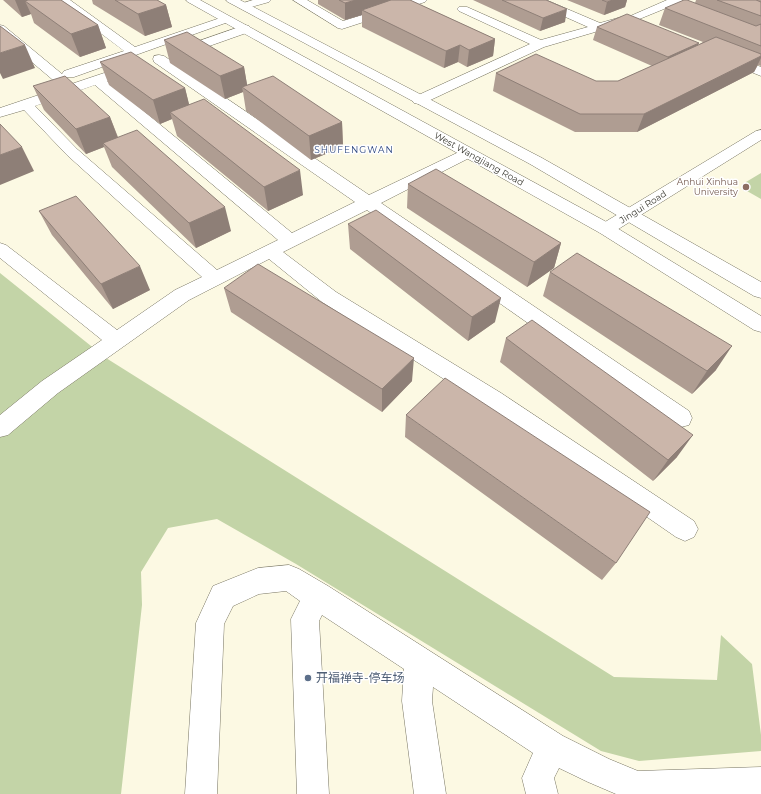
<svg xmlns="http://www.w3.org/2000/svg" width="761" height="794" viewBox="0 0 761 794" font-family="Montserrat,'Noto Sans SC',sans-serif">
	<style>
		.green { fill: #c3d4a7 }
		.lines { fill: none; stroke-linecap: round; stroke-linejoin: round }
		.minor-casing { stroke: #787562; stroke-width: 1 }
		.major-casing { stroke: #787562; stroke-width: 1 }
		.minor { fill: #fff; fill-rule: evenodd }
		.major { fill: #fff; fill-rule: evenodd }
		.wall { fill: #af9d92 }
		.shaded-wall { fill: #8e7f77 }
		.building { fill: #cbb6aa; stroke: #8e7f77 }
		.education-dot { fill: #8d6e63; stroke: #fff; stroke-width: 1.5 }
		.service-dot { fill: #5c6f8a; stroke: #fff; stroke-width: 1.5 }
		.labels { text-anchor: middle; stroke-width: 3; stroke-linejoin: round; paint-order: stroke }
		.far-neighbourhood-label { font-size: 9px; letter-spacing: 1px; fill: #2f4981; stroke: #fff }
		.far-street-label { font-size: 9px; fill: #37362e; stroke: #fff }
		.far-education-label { font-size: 9px; fill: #785e54; stroke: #fff; text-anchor: end }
		.near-service-label { font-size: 12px; fill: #4e5e75; stroke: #fff; text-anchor: start }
	</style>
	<rect width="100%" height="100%" fill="#fcf9e3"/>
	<path class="green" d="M761,173v26l-14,-8 -1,-9z
		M0,273l106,85 508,319 103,3 4,-45 31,29 9,71v16l-122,10 -38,-10 -305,-187 -79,-45 -49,9 -27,44 1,33 -21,189h-121z"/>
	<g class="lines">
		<defs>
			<path id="minor" d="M57,0h13l65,47 88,-30h8l2,2 -2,2 -157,56h-9l-2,3h-10l-53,-45v-10l4,1 58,48 2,-3 60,-20z
				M253,0h18l-2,2 -25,7 -4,-1 -2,-2 2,-2z
				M293,0h14l36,21 67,-21h17l-2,2 -83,27 -4,-1z
				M530,0h16l54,23 25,-7 3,1 39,-17h16l-2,2 -44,18 -7,1 -1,1 -85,25 -120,56 -5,1 -5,-1 -2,-3 2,-3 116,-53 -71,-33 -2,-2 2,-2h8l74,33 47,-13 -56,-25z
				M245,25l4,1 2,3 -2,3 -68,24h-8l-2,-3 2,-3z
				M729,54l32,13v9l-37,-15 -1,-3 1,-3z
				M159,55l5,1 205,139 94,-45 5,-2 5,2 3,3 -3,3 -92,47 308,208 3,7 -3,7 -8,2 -8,-2 -306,-215 -84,42 53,40 165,101 193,128 4,8 -4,8 -9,4 -9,-4 -191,-132 -163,-103 -53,-43 -80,41 -131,93 -50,42 -8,2v-22l42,-34 60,-41 -102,-82v-15l6,2 111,85 58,-40 27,-13 -135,-122 -43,-45 -24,7v-9l128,-43h10l2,3 -2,3 -31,10 185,152 63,-31 -201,-140 -1,-3 1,-3zM95,85l183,155 -61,30 -140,-121 -42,-43z
				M761,130v10l-149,93 -6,2 -6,-2 -3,-4 3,-4 156,-94z
				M289,565l10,4 29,17 235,150 46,23 29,12 123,-4v27h-145l-28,-12 -29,-14 -5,10 4,16h-32l-4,-16 11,-25 -100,-66 -1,14 14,93h-32l-12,-93 2,-32 -82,-54 -3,6 10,173h-32l-6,-175 9,-18 -14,-10 -27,3 -26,12 -9,18 -7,170h-32l11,-171 17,-37 45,-18z"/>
			<path id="major" d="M186,0h14l412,225 149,91v16l-7,-2 -154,-97 -412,-231z
				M226,0h14l302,158 219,124v16l-7,-2 -224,-132 -302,-162z"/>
		</defs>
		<use href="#minor" class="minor-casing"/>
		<use href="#major" class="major-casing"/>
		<use href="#minor" class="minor"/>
		<use href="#major" class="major"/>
	</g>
	<path class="wall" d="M3,0h58l37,25 8,23 -26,9 -46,-34 -3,-9 -9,3z
		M92,0h65l9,5 6,22 -27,9 -52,-32z
		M318,0h92l85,39 -2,17 -26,11 -9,-5 -14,6 -82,-41v-12l-17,5 -27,-16z
		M473,0h73l19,22 -25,9z
		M567,0h60l-2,7 -21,8z
		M696,0h65v66l-3,-1 -4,7 -117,60h-62l-82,-41 3,-18 100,8h22l34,-15 -59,-26 4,-13 101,18 5,-3 -44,-17 6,-17 30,-5z
		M164,40l80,27 3,18 95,37 1,25 -32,13 -65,-49 -3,-19 -18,7 -55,-36z
		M100,62l85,26 4,17 114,90 -35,16 -91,-75 -5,-17 -12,5 -51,-39z
		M33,86l77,31 8,20 113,94 -35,17 -84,-81 -8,-20 -18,7 -42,-44z
		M408,184l153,59 -7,25 -27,19 -120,-79z
		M39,211l111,79 -37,19 -61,-74z
		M348,224l147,98 -27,19 -118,-92z
		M550,272l166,98 -24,24 -149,-98z
		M224,288l188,93 -30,31 -151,-100z
		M506,338l171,119 -24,24 -153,-119z
		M406,415l210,148 -14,17 -197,-143z"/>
	<path class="shaded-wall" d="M15,0h34l-24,1 6,13 -9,3z
		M356,0h53l-47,10v5l-17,5v-17z
		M613,0h14l-2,7 -21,8 3,-13z
		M166,5l6,22 -27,9 -7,-22z
		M567,9l-2,13 -25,9 3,-13z
		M98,25l8,23 -26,9 -9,-23z
		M495,39l-2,17 -26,11 2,-17z
		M699,43l-6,13 -30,15 5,-14z
		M25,45l10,23 -32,11 -3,-6v-20z
		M460,45l-2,17 -14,6 2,-17z
		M761,56v2l-7,14 -117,60 7,-18z
		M244,67l4,23 -6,-3 1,5 -18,7 -5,-23z
		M185,88l6,24h-21l2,7 -12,5 -7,-24z
		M110,117l9,24 -16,2 1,4 -18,7 -10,-25z
		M342,122l1,25 -32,13 -2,-24z
		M22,147l12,24 -34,14v-30z
		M300,170l3,25 -35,16 -4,-24z
		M225,207l6,24 -35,17 -7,-25z
		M561,243l-7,25 -27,19 7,-25z
		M140,266l10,24 -37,19 -12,-25z
		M501,298l-6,24 -27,19 4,-24z
		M732,346l-16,24 -24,24 15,-23z
		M414,358l-2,23 -30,31v-23z
		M693,435l-16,22 -24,24 15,-21z"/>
	<path class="building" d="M28,0h33l37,25 -27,9 -46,-33z
		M115,0h42l9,5 -28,9z
		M339,0h17l-11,3z
		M391,0h19l85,39 -26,11 -9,-5 -14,6 -84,-41z
		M502,0h44l21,9 -24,9z
		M602,0h11l-6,2z
		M684,0h3l69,26 5,-2v22l-96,-38z
		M717,0h39l5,2v14z
		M627,14l72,29 -31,14 -71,-30z
		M0,26l25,19 -25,8z
		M187,32l57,35 -24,9 -56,-36z
		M716,37l45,17v2l-117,58h-64l-84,-41 40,-19 60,27h22z
		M131,52l54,36 -32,12 -53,-38z
		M65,76l45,41 -34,12 -43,-43z
		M273,76l69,46 -33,14 -67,-49z
		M204,99l96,71 -36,17 -94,-75z
		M0,124l22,23 -22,8z
		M137,130l88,77 -36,16 -86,-80z
		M436,169l125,74 -27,19 -126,-78z
		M76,196l64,70 -39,18 -62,-73z
		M376,210l125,88 -29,19 -124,-93z
		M577,253l155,93 -25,25 -157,-99z
		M258,264l156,94 -32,31 -158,-101z
		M532,320l161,115 -25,25 -162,-122z
		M445,378l205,134 -34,51 -210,-148z"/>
	<circle class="education-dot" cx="746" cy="187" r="4"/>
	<circle class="service-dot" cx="308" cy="678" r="4"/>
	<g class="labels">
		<g class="far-neighbourhood-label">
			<text x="354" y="153">SHUFENGWAN</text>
		</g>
		<g class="far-street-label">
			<text transform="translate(479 159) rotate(29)" y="3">West Wangjiang Road</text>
			<text transform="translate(643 207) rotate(-32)" y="3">Jingui Road</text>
		</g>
		<g class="far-education-label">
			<text x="738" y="185">Anhui Xinhua<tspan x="738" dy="10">University</tspan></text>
		</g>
		<g class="near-service-label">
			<text x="316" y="682">开福禅寺-停车场</text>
		</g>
	</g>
</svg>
